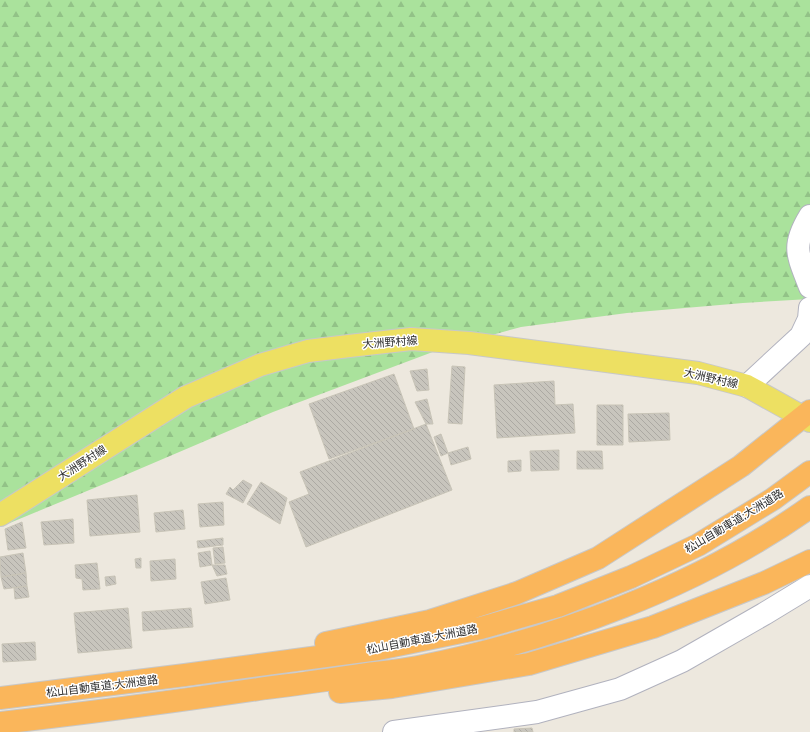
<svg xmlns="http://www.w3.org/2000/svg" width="810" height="732" viewBox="0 0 810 732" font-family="'Nunito Sans','Noto Sans JP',sans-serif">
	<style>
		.forest { fill: url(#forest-firs) }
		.building { fill: url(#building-back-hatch); stroke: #c8c4b7 }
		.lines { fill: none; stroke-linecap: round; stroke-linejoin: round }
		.minor-casing { stroke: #b1b2be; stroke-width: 24 }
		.major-casing { stroke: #c8c8c8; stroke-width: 24 }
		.highway-casing { stroke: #c8c8c8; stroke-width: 24 }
		.minor { stroke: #fff; stroke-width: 22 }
		.major { stroke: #ede062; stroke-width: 22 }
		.highway { stroke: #fab65b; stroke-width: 22 }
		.labels { text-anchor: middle; stroke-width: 3; stroke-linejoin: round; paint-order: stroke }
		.street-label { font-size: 11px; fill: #2b2b2b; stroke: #fff }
	</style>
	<defs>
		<pattern id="forest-firs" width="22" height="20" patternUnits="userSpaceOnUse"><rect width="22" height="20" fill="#aae29c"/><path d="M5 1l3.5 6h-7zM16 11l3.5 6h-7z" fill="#92c287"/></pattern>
		<pattern id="building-back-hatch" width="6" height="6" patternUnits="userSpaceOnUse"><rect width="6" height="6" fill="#c8c5bd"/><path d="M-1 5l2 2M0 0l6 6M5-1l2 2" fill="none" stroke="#aca9a3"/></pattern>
	</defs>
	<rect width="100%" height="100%" fill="#ede8de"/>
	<path class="forest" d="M0,0h810v299l-67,4 -116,10 -106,14 -83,23 -165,62 -157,67 -116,48z"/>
	<path class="building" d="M452,366l13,1 -3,57 -14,-1z
		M427,369l2,21 -12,1 -7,-20z
		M394,374l20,55 -85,30 -20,-55z
		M554,381l1,24 18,-1 2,29 -78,5 -3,-53z
		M427,399l6,25h-7l-11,-22z
		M597,405h26v40h-26z
		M669,413l1,27 -41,2 -1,-28z
		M426,424l26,66 -146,57 -17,-45 20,-8 -9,-22z
		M441,434l7,19 -7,3 -7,-19z
		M468,447l3,12 -20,6 -3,-12z
		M559,450v20l-28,1 -1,-20z
		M577,451h25l1,18h-26z
		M521,460v11l-13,1v-11z
		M243,480l9,5 -9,18 -17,-9 4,-7 3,3z
		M261,482l26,16 -7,26 -33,-20z
		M137,495l3,37 -50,4 -3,-36z
		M223,502l1,23 -24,2 -2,-23z
		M183,510l2,19 -29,3 -2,-19z
		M73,519l1,24 -30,2 -3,-23z
		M22,522l4,26 -18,2 -3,-21z
		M223,538v7l-25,3 -1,-7z
		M223,547l2,16 -10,1 -2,-16z
		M210,551l2,14 -12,2 -2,-14z
		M23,553l3,20 -25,4 -1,-20z
		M141,558v10h-5l-1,-9z
		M175,559l1,20 -25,2 -1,-20z
		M97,563l3,26 -17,1 -1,-11 -6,-1 -1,-13z
		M212,565h13l2,9 -10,2z
		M26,573l1,13 -23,3 -3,-12z
		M115,576l1,8 -10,2 -1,-9z
		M226,578l4,22 -25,4 -4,-22z
		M27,586l2,11 -14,2 -1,-11z
		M128,608l4,40 -54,5 -4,-40z
		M191,608l2,19 -50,4 -1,-19z
		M35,642l1,18 -33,2 -1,-18z
		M532,728l1,4h-19v-3z"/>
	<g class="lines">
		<defs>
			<path id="minor" d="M810,216c-19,31 -12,39 0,71
				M747,386l54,-50 8,-17 1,-11
				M394,732l143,-20 83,-23 62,-28 82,-47 46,-28"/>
			<path id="major" d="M0,515l186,-118 74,-32 48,-14 41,-5 62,-7 58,4 229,30 49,13 63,35"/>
			<path id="highway" d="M326,643l104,-22 87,-28 81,-35 143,-92 69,-55
				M340,692l52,-5 137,-23 124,-37 111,-44 46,-22
				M0,698l185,-23 193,-26 103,-21 77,-22 73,-29 67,-32 75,-46 37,-27
				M0,723c89,-10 178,-22 266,-35 34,-4 68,-9 102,-14 16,-2 34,-4 50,-7 135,-27 280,-80 392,-160"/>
		</defs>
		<use href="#minor" class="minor-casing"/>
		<use href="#major" class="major-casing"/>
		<use href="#highway" class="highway-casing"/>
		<use href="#minor" class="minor"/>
		<use href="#major" class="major"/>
		<use href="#highway" class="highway"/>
	</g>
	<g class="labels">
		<g class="street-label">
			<text transform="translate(390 342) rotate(-4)" y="4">大洲野村線</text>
			<text transform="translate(711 378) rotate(13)" y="4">大洲野村線</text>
			<text transform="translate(82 463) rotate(-33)" y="4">大洲野村線</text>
			<text transform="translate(734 521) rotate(-31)" y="4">松山自動車道;大洲道路</text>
			<text transform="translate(422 639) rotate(-11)" y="4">松山自動車道;大洲道路</text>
			<text transform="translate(102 686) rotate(-7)" y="4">松山自動車道;大洲道路</text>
		</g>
	</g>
</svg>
